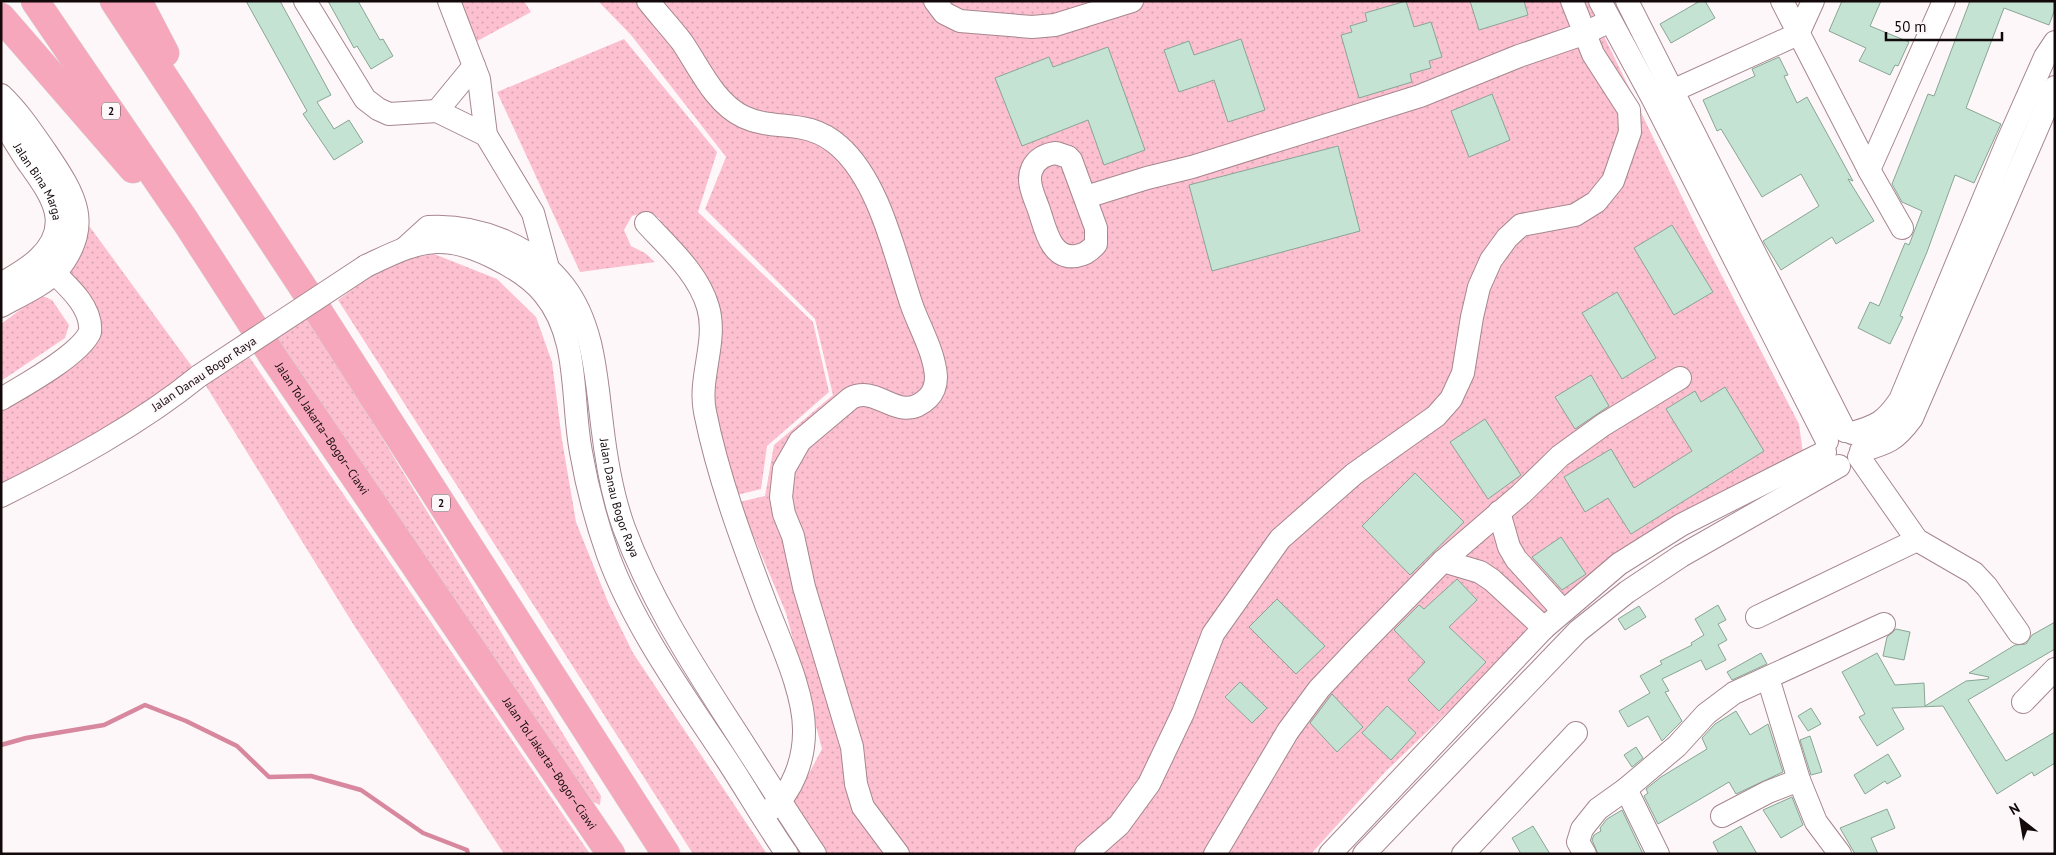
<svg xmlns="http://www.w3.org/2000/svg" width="2056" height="855" viewBox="0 0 2056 855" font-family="'PT Sans',sans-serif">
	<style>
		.green { fill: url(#green-dots) }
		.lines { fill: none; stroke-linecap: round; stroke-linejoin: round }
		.stream { stroke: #d8889e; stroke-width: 4.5 }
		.building { fill: #c5e3d3; stroke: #88a595 }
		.minor-casing { stroke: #a6878f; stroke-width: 24 }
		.highway-casing { stroke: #d5d3d3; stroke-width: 29 }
		.minor { stroke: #fff; stroke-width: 22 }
		.highway { stroke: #f7a7bc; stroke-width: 28 }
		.minor-bridge-casing { stroke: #a6878f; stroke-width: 24; stroke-linecap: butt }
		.minor-bridge { stroke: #fff; stroke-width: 22 }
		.labels { text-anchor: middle; stroke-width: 4; stroke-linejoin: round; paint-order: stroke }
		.shield { fill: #fef7f9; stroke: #5a5052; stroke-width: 1 }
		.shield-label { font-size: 11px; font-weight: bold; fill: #13090b }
		.street-label { font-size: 12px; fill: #13090b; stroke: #fef7f9 }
	</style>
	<defs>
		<pattern id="green-dots" width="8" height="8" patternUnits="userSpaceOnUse" patternTransform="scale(1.25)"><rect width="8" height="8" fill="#fdc0d0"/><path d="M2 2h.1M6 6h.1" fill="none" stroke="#d8a4b1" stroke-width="1.8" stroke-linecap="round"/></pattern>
	</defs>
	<rect width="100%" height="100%" fill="#fef7f9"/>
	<path class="green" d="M449,1h75l7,11 -61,33z
		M598,1h989l110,227 102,196 4,30 -82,49 -218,156 -117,112 -75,83h-522l-13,-19 46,-86 -36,-136 -47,-111 26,-6 9,-51 59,-50 -18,-76 -110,-110 21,-52 -95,-122z
		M624,39l93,113 -19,60 115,110 16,70 -62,54 -6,43 -24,6 -28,-87 -12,-100 -38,-90 -12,-6 -15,4 -8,14 7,16 14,7 10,9 -75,10 -83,-180z
		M76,208l123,168 -198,120v-97l87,-63 -21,-49z
		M434,254l63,25 39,38 16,45 10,78 14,82 32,80 25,51 134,201h-74l-355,-554 51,-38z
		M40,295l12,5 17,25 -4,13 -64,43v-57z
		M307,315l294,481 -1,9 -7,-3 -319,-466z
		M248,355l342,499h-86l-149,-227 -152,-246z"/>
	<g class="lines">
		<path class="stream" d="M1,745l25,-7 78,-13 41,-20 41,16 51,25 32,31 42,-1 50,14 62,43 44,17 1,4"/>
	</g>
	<path class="building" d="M246,1h34l51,94 -14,7 17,27 15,-9 14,22 -29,18 -31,-46 4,-3z
		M328,1h30l22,39 3,-1 10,17 -22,13 -14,-23 -3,2z
		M1406,1l8,26 17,-5 11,35 -13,4 2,7 -21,6 2,8 -53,16 -18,-63 11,-3 -2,-6 17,-5 -2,-8z
		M1470,1h54l4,14 -49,15z
		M1700,1h5l10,17 -44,25 -11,-19z
		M1842,1h39l-11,25 39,16 -11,24 -3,-1 -5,10 -31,-14 7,-13 -37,-17z
		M1970,1h85v8l-6,16 -45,-17 -38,100 35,16 -27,59 -19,-8 -28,77 -27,64 3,1 -13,27 -32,-16 12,-26 9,4 26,-63 4,2 13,-34 -20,-9 -10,-18 36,-90 6,2z
		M1241,39l24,71 -37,12 -14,-42 -35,12 -15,-42 25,-9 5,14z
		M1108,47l37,103 -41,15 -16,-45 -66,26 -27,-68 54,-21 4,10z
		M1779,57l9,18 -4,1 13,27 10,-6 46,84 -5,-2 26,42 -38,23 -4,-7 -51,33 -18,-29 56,-35 -18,-32 -39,23 -41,-68 -4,2 -14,-31 52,-24 -3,-7z
		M1492,94l18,46 -41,17 -18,-46z
		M1338,146l22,85 -148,40 -23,-86z
		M1672,225l41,67 -39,23 -40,-67z
		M1617,292l39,66 -34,21 -40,-66z
		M1591,375l18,31 -34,23 -20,-32z
		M1725,387l39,64 -133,83 -23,-36 -23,14 -21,-35 47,-28 23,39 58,-37 -26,-42 29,-18 6,11z
		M1485,419l36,56 -33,24 -38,-57z
		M1415,473l49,49 -54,53 -48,-49z
		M1561,537l25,37 -24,16 -30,-33z
		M1457,579l20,21 -28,27 37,35 -47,49 -31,-31 17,-18 -31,-32 25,-25 5,4z
		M1277,599l48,47 -29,28 -47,-47z
		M1718,605l8,15 -8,4 9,16 -9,5 8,15 -20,10 -5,-10 -39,19 7,12 -4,1 17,29 -20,20 -14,-25 -20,11 -9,-16 31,-18 -10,-17 22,-12 -2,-3 32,-16 -1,-2 13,-8 -9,-16z
		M1639,606l7,11 -21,13 -7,-11z
		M2055,622v27l-87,51 38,61 49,-29v31l-21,13 -2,-4 -35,22 -54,-88 -51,2 12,21 -27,17 -18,-29 6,-3 -23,-42 35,-19 18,32 29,-2 1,23 41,-25 22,-2 1,-2 -20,-4 46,-28 11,-1 6,-9z
		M1896,629l14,3 -6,28 -21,-4 4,-19z
		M1761,653l6,11 -35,16 -5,-8z
		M1240,682l27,26 -15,15 -27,-26z
		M1332,694l31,33 -26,25 -27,-29z
		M1387,706l29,27 -25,27 -29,-27z
		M1811,708l10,16 -13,7 -10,-15z
		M1736,711l14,24 18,-11 15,48 -47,22 -7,-12 -71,42 -14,-28 4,-3 -2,-4 15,-12 46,-28 -5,-11 13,-14z
		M1810,736l12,36 -11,3 -11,-35z
		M1636,747l7,11 -11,9 -8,-12z
		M1888,754l13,22 -14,8 -2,-3 -20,13 -11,-19z
		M1792,797l11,28 -22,13 -18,-28z
		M1887,809l8,19 -24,10 7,16h-23l-15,-26z
		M1622,810l21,44h-45l-6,-14 2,-5 7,-4 -1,-3 7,-9z
		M1533,826l17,28h-29l-9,-16z
		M1741,826l16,28h-38l-6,-12z"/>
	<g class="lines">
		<defs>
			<g id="minor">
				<path d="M305,1l60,98 13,10 11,5 48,-3 49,24"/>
				<path d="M449,1l30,78 7,56 47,78 15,55"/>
				<path d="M648,1c11,14 23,27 34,41 17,25 33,62 62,75 32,15 62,0 95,29 41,36 56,110 73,160 8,22 23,48 24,71 0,8 -3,16 -8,21 -29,28 -49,-14 -77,0l-51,43 -16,28 -3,28 3,17 9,22 11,51 48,160 4,37 7,23 35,47"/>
				<path d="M935,1l9,12 16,8 72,6 23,-2 77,-24"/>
				<path d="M1600,1l53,98 174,342"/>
				<path d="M1627,1l218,430"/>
				<path d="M1782,1l87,169 33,58"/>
				<path d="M1,95c18,17 31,37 45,57 29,43 49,74 10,120 -9,11 -41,26 -55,34"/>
				<path d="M1659,97l139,-63 15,-33"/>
				<path d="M437,111l37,-45"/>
				<path id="s1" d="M1,118c8,15 17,29 26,43 22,31 48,63 12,97 -11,11 -25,18 -38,26"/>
				<path d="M1056,153l12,4 3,3 25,68v16c-5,6 -12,11 -20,12 -25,4 -31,-28 -37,-46 -4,-12 -13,-28 -7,-41 4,-10 14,-15 24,-16z"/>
				<path d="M1869,170l75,-169"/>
				<path d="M1086,197l61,-19 45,-11 228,-71 99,-40 64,-22 27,-13"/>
				<path d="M646,223c23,25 52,50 62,84 10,34 -10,71 -3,105 13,65 37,129 60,190 14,37 40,91 39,130 0,27 -11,60 -33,77"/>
				<path id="s2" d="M405,248l23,-21c50,-3 105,19 136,59 30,39 32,91 38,138 4,35 10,71 22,104 25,67 62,126 101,187 30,46 59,93 90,139"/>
				<path d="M366,266c22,-10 45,-23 70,-24 32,-2 88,27 108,52 36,43 27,106 37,158 6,35 15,69 27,103 26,71 75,139 117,202 21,32 40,65 62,97"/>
				<path d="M1,399c22,-13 79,-44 89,-67 3,-27 -28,-51 -45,-68"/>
				<path d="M1852,433c25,-7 33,-11 48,-33l106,-255 39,-88 10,-15"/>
				<path d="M1861,451c27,-8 34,-10 51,-33l143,-331"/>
				<path d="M1859,457l58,83 57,33 13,14 32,46"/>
				<path d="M1,496c68,-34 139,-72 198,-120"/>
				<path d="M1499,512l10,35 7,12 47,52"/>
				<path d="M1443,561l37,11 12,8 52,48"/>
				<path d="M1757,617l160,-77"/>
				<path d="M1768,678l31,102 17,42 24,32"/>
				<path d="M2023,702l32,-33"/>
				<path d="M1626,789l32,65"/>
				<path d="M1722,816l46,-24 31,-12"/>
				<path d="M1086,854l33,-29 30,-41 34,-71 30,-79 67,-95 74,-65 82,-58 15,-17 12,-26 9,-56 7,-30 12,-27 16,-22 14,-13 54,-10 21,-13 17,-21 17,-49 -1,-22 -36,-56 -21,-53"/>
				<path d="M1215,854l73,-123 31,-42 36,-38 88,-90 78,-67 39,-38 43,-31 77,-47"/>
				<path d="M1330,854l214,-226 75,-64 62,-39 144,-73"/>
				<path d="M1364,854l214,-223 49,-39 54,-36 158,-90"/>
				<path d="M1463,854l113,-121"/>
				<path d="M1585,854l-7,-12 4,-13 16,-20 28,-20 51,-43 29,-32 28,-21 150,-69"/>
			</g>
			<g id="highway">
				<path id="s3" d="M35,1l151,221 86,133 339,499"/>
				<path d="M114,1l192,291 360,562"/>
				<path d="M138,1l27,52"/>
				<path d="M1,17l132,152"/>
			</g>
		</defs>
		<use href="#minor" class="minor-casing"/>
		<use href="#highway" class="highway-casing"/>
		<use href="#minor" class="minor"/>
		<use href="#highway" class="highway"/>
		<defs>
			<path id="minor-bridge" d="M199,376l167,-110"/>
		</defs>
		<use href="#minor-bridge" class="minor-bridge-casing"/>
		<use href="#minor-bridge" class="minor-bridge"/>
	</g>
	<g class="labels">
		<g class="shield">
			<rect x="102" y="102.5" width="18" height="17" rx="4"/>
			<rect x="432" y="494.5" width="18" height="17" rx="4"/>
		</g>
		<g class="shield-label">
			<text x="111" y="115">2</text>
			<text x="441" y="507">2</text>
		</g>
		<g class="street-label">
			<text dy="4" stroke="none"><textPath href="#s1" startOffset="74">Jalan Bina Marga</textPath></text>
			<text transform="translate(204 374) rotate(-34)" y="4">Jalan Danau Bogor Raya</text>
			<text dy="4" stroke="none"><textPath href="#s3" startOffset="515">Jalan Tol Jakarta–Bogor–Ciawi</textPath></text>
			<text dy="4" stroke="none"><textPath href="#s2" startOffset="406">Jalan Danau Bogor Raya</textPath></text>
			<text dy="4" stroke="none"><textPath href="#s3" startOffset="920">Jalan Tol Jakarta–Bogor–Ciawi</textPath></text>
		</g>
	</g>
	<rect width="2056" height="855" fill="none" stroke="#13090b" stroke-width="5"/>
	<g transform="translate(2021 820) rotate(329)" stroke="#fef7f9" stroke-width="4" paint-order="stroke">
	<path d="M0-4L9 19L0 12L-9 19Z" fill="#13090b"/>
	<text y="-8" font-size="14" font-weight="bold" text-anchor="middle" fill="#13090b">N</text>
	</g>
	<path d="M1886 32v8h116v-8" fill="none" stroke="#13090b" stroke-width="2.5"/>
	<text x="1894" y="32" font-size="15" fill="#13090b" stroke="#fef7f9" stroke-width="4" paint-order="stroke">50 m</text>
</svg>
